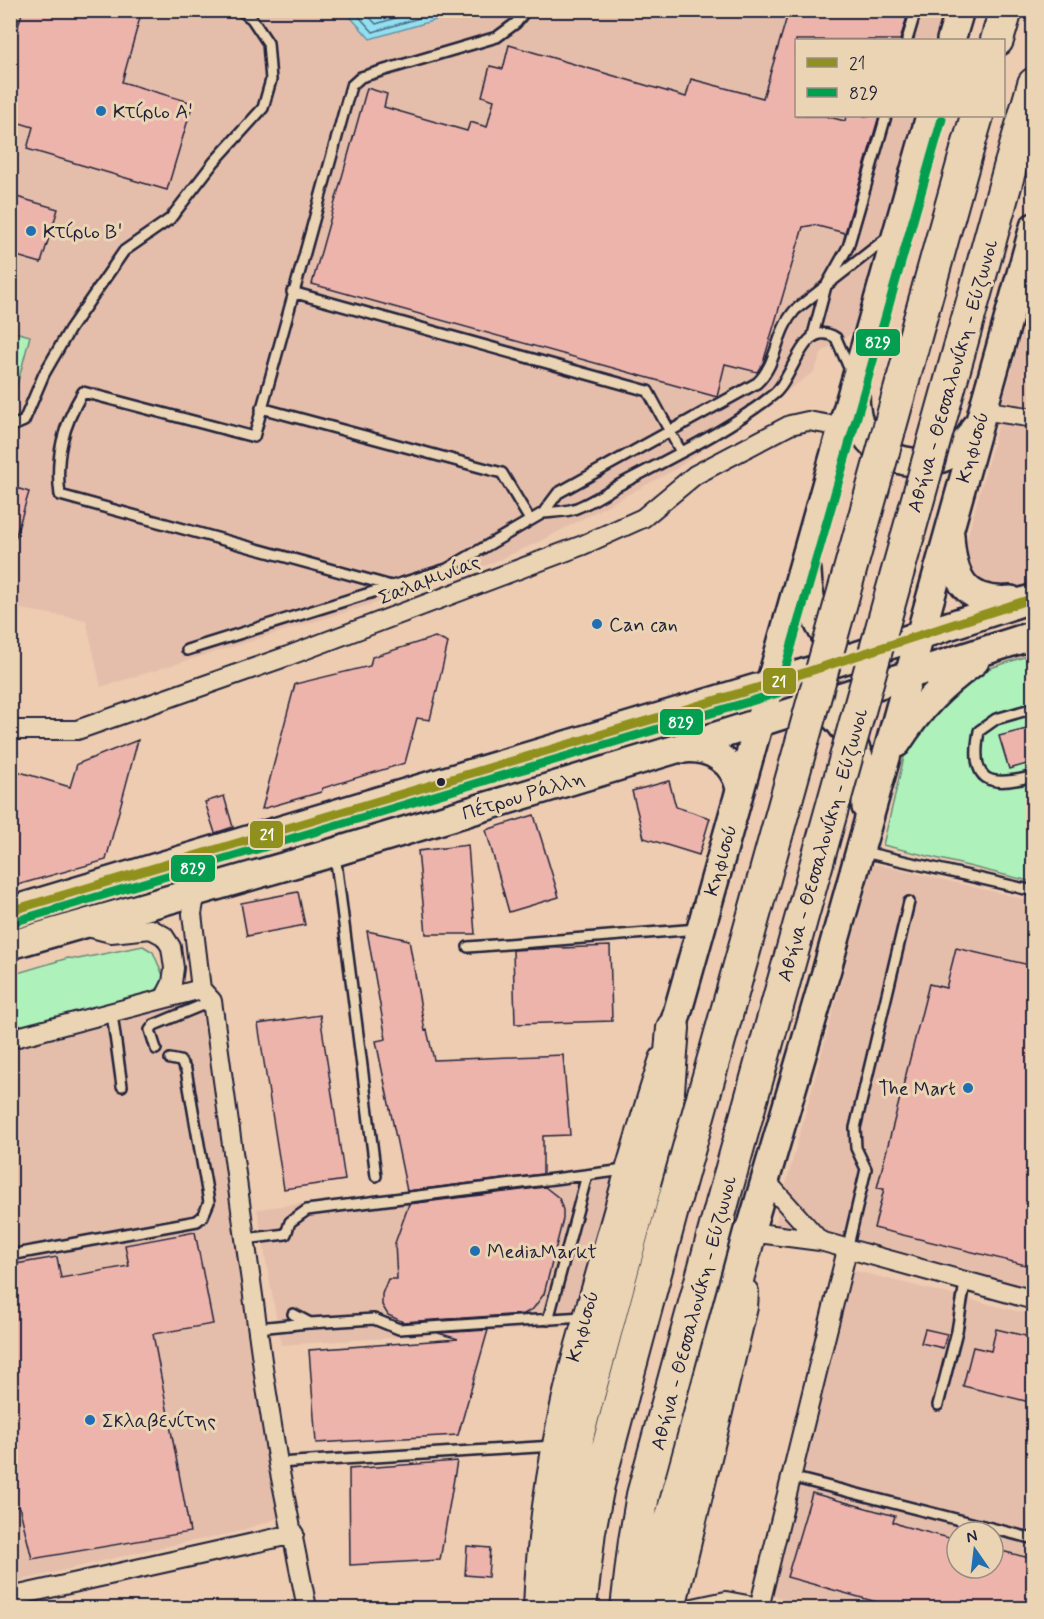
<svg xmlns="http://www.w3.org/2000/svg" width="1044" height="1619" viewBox="0 0 1044 1619" font-family="Mynerve,sans-serif">
	<style>
		.built { fill: #e5beab; fill-rule: evenodd }
		.green { fill: #aff1ba; stroke: #688a7a; stroke-width: 1.5 }
		.water { fill: #91dff0; stroke: #6593a8; stroke-width: 1.5 }
		.lines { fill: none; stroke-linecap: round; stroke-linejoin: round }
		.shore { stroke: #4e6e83; stroke-width: 1.5 }
		.building { fill: #edb4ac; stroke: #22223b; stroke-width: 1.5 }
		.lane-casing { stroke: #22223b; stroke-width: 14 }
		.street-casing { stroke: #22223b; stroke-width: 22 }
		.secondary-casing { stroke: #22223b; stroke-width: 28 }
		.primary-casing { stroke: #22223b; stroke-width: 32 }
		.highway-casing { stroke: #22223b; stroke-width: 36 }
		.lane { stroke: #ead4b3; stroke-width: 9 }
		.street { stroke: #ead4b3; stroke-width: 18 }
		.secondary { stroke: #ead4b3; stroke-width: 24 }
		.primary { stroke: #ead4b3; stroke-width: 27 }
		.highway { stroke: #ead4b3; stroke-width: 32 }
		.highway-bridge-casing { stroke: #22223b; stroke-width: 36; stroke-linecap: butt }
		.highway-bridge { stroke: #ead4b3; stroke-width: 32 }
		.bus-1-casing { stroke: #ead4b3; stroke-width: 14 }
		.bus-2-casing { stroke: #ead4b3; stroke-width: 14 }
		.bus-1 { stroke: #90901e; stroke-width: 9 }
		.bus-2 { stroke: #029f50; stroke-width: 9 }
		.poi-dot { fill: #1f6fb2; stroke: #ead4b3; stroke-width: 2 }
		.bus-dot { fill: #22223b; stroke: #ead4b3; stroke-width: 2 }
		.labels { text-anchor: middle; stroke-width: 6; stroke-linejoin: round; paint-order: stroke }
		.poi-label { font-size: 20px; fill: #22223b; stroke: #ead4b3; text-anchor: start }
		.street-label { font-size: 20px; fill: #22223b; stroke: #ead4b3 }
		.line-badge { stroke: #ead4b3; stroke-width: 2 }
		.badge-label { font-size: 16px; text-anchor: middle; font-weight: bold; fill: #fff }
	</style>
	<rect width="100%" height="100%" fill="#edccb2"/>
	<filter id="ink" filterUnits="userSpaceOnUse"><feTurbulence type="fractalNoise" baseFrequency=".0167" numOctaves="2"/><feDisplacementMap in="SourceGraphic" scale="12" xChannelSelector="R" yChannelSelector="G"/><feConvolveMatrix kernelMatrix="1 2 1 2 8 2 1 2 1" color-interpolation-filters="sRGB"/></filter>
	<g filter="url(#ink)">
		<path class="built" d="M10,11h934l-8,29h-140v76h118l-60,216 -32,20 -8,20 -138,97 -135,72 -54,24 -69,25 -317,97 -15,-67 -65,-11 -10,44z
			M1033,295v117l-32,-5z
			M999,422l34,2v163l-30,5 -26,-10 -13,-23v-10z
			M876,864l157,37v397l-260,-66 99,-364z
			M189,997l11,3 54,371 25,147 -46,15 -85,17 -137,33v-535z
			M618,1164l-46,162 -291,19 -24,-136z
			M852,1270l181,45v293h-227l-35,-14zM957,1532h36v36h-36z"/>
		<path class="green" d="M11,331l19,5 -19,73 -1,-78z
			M1033,654v228l-150,-37 22,-92 21,-36 43,-42z
			M143,946l10,6 12,28 -11,12 -143,40v-57l57,-17 10,1z"/>
		<path class="water" d="M345,11h111l-17,8 -69,20z"/>
		<g class="lines">
			<path class="shore" d="M353,10l20,22 72,-22
				M363,10l13,14 45,-14"/>
		</g>
		<path class="building" d="M23,10h106l12,4 -19,68 71,21 -26,87 -140,-41 6,-22 -23,-7v-68z
			M789,10h120l-9,30h-104v76h29l20,5 1,-5h33l-34,117 -31,-8 -11,2 -40,136 -6,9 -32,-8 -8,33 -405,-113 55,-196 20,6 -3,13 83,24 3,-9 17,5 7,-27 -12,-4 8,-30 13,3 6,-24 177,52 5,-18 72,19z
			M10,195l48,14 -17,54 -31,-9z
			M10,486l19,6 -15,50 -4,-1z
			M435,637l13,6 -18,77 -13,-2 -12,45 -82,25 -2,4 -59,17 33,-125 75,-18 2,-9z
			M1034,727v35l-25,7 -10,-33z
			M138,740l-32,120 -96,27v-118l60,18 7,-23z
			M669,781l7,26 34,11 -11,37 -55,-17 -12,-47z
			M224,796l9,31 -18,6 -10,-31z
			M534,815l25,82 -50,15 -23,-82z
			M468,845l7,89h-49l-8,-83z
			M298,892l7,33 -58,11 -6,-33z
			M367,931l42,9 16,91 2,-1 7,30 129,-5 7,80 -27,1v38l-136,17 -31,-150 10,-2z
			M610,946l2,75 -97,3 -2,-74z
			M956,948l78,18v301l-160,-39 10,-39 -7,-1 52,-204 17,4z
			M320,1015l25,165 -61,9 -26,-165z
			M545,1187l14,11 4,12v9l-19,75 -11,15 -9,5 -121,8 -15,-7 -6,-10v-11l6,-15h9l-2,-36 14,-39z
			M195,1232l18,92 -60,10 37,198 -158,27 -13,-53 -9,2v-243l47,-8 4,21 68,-12 -4,-21z
			M925,1329l22,5 -4,14 -22,-5z
			M996,1329l38,9v65l-71,-17 10,-39 18,4z
			M488,1330l-30,105 -142,8 -7,-93 149,-11 -20,-6z
			M457,1461l-17,99 -90,5 -1,-96z
			M812,1493l83,23 -2,6 10,4 54,14v28h36v-19l41,10v49h-136l-111,-31z
			M467,1546l23,2 -2,29 -23,-2z"/>
		<g class="lines">
			<defs>
				<path id="lane" d="M907,40l9,-30
					M292,292l356,99 33,61
					M813,335l13,-49 22,-39 38,-131
					M261,408l241,65 28,47
					M10,427l14,-6 20,-47 26,-45 54,-78 46,-32 44,-57 49,-54 8,-28 -3,-37 -16,-24 -12,-9
					M543,513c9,-1 18,-1 27,-3 17,-4 34,-17 49,-25 49,-26 112,-56 155,-91 20,-16 29,-77 62,-56l14,32
					M395,587l-335,-92c-5,-38 3,-70 23,-103l171,45 97,-351 10,-9 136,-40 19,-14 10,-13
					M187,650l260,-81 96,-56 15,-20 199,-110c21,-20 18,-50 38,-73l92,-72
					M1034,708l-38,11 -17,12c-9,52 9,57 55,45
					M864,852l170,39
					M335,854l41,322
					M468,947l230,-18
					M112,1014l10,72
					M156,1049l-6,-19 4,-5 58,-24
					M245,1239l41,-5 4,-12 17,-12 318,-40
					M847,1250l19,-81 -10,-21 -1,-20 54,-226
					M10,1255l187,-34 6,-5 6,-14 -23,-132 -6,-9 -10,-2
					M293,1314l17,9 64,-4 25,10 184,-12
					M548,1320l39,-145
					M258,1328l50,-5
					M938,1405l19,-74 8,-48
					M278,1463l276,-17
					M791,1477l243,62"/>
				<path id="street" d="M982,410l52,8
					M10,730h67l211,-74 295,-111 60,-27 52,-43 95,-50 18,-4 34,6
					M196,890l-4,24 9,75 11,12 52,374 14,88 29,145
					M84,926l27,7 40,-4 13,7 7,11 3,21 -2,15 -7,14
					M10,1039l191,-50
					M765,1180l55,61
					M750,1232l70,9 214,59
					M10,1597l284,-63
					M693,1608l33,-7 38,7
					M759,1608l88,-358"/>
				<path id="secondary" d="M536,1608c4,-99 22,-196 50,-291 25,-86 48,-173 76,-258
					M673,1608l72,-301 1,-15"/>
				<path id="primary" d="M951,40l9,-30
					M855,393c0,14 1,28 9,40 26,41 91,39 111,-6
					M950,535c2,43 15,69 61,65
					M807,571c1,32 10,58 32,82
					M807,698c43,19 60,65 59,109
					M897,743c23,-36 44,-57 78,-82
					M683,749c27,-3 51,12 57,39
					M10,911l760,-227 264,-86
					M10,945l325,-93 338,-102 361,-115
					M673,1028l257,-912
					M750,1232l77,-263 207,-742"/>
				<path id="highway" d="M997,40l9,-30
					M967,150l10,-34
					M1011,164l23,-80
					M556,1608l7,-85 15,-90 89,-330 6,-75
					M580,1608l9,-77 9,-46 79,-294
					M627,1608l8,-67 8,-46 79,-291
					M647,1608l103,-376"/>
			</defs>
			<use href="#lane" class="lane-casing"/>
			<use href="#street" class="street-casing"/>
			<use href="#secondary" class="secondary-casing"/>
			<use href="#primary" class="primary-casing"/>
			<use href="#highway" class="highway-casing"/>
			<use href="#lane" class="lane"/>
			<use href="#street" class="street"/>
			<use href="#secondary" class="secondary"/>
			<use href="#primary" class="primary"/>
			<use href="#highway" class="highway"/>
			<defs>
				<path id="highway-bridge" d="M677,1191l290,-1041
					M722,1204l289,-1040"/>
			</defs>
			<use href="#highway-bridge" class="highway-bridge-casing"/>
			<use href="#highway-bridge" class="highway-bridge"/>
			<defs>
				<path id="bus-1" d="M10,911l760,-227 264,-86"/>
				<path id="bus-2" d="M13,922l765,-229 164,-574"/>
			</defs>
			<use href="#bus-1" class="bus-1-casing"/>
			<use href="#bus-2" class="bus-2-casing"/>
			<use href="#bus-1" class="bus-1"/>
			<use href="#bus-2" class="bus-2"/>
		</g>
	</g>
	<g class="poi-dot">
		<circle cx="101" cy="111" r="6"/>
		<circle cx="31" cy="231" r="6"/>
		<circle cx="597" cy="624" r="6"/>
		<circle cx="968" cy="1088" r="6"/>
		<circle cx="475" cy="1251" r="6"/>
		<circle cx="90" cy="1420" r="6"/>
	</g>
	<circle class="bus-dot" cx="441" cy="782" r="5"/>
	<g class="labels">
		<g class="poi-label">
			<text x="113" y="118">Κτίριο Α'</text>
			<text x="43" y="238">Κτίριο Β'</text>
			<text x="609" y="631">Can can</text>
			<text x="956" y="1095" text-anchor="end">The Mart</text>
			<text x="487" y="1258">MediaMarkt</text>
			<text x="102" y="1427">Σκλαβενίτης</text>
		</g>
		<g class="street-label">
			<text transform="translate(952 376) rotate(-74)" y="7">Αθήνα - Θεσσαλονίκη - Εύζωνοι</text>
			<text transform="translate(972 447) rotate(-74)" y="7">Κηφισού</text>
			<text transform="translate(429 579) rotate(-21)" y="7">Σαλαμινίας</text>
			<text transform="translate(523 795) rotate(-17)" y="7">Πέτρου Ράλλη</text>
			<text transform="translate(822 845) rotate(-74)" y="7">Αθήνα - Θεσσαλονίκη - Εύζωνοι</text>
			<text transform="translate(720 860) rotate(-74)" y="7">Κηφισού</text>
			<text transform="translate(693 1313) rotate(-75)" y="7">Αθήνα - Θεσσαλονίκη - Εύζωνοι</text>
			<text transform="translate(582 1326) rotate(-74)" y="7">Κηφισού</text>
		</g>
	</g>
	<g class="line-badge">
		<rect x="855" y="328" width="46" height="29" rx="6" fill="#029f50"/>
		<rect x="762" y="667" width="35" height="28" rx="6" fill="#90901e"/>
		<rect x="659" y="708" width="45" height="28" rx="6" fill="#029f50"/>
		<rect x="249" y="820" width="35" height="29" rx="6" fill="#90901e"/>
		<rect x="170" y="854" width="46" height="29" rx="6" fill="#029f50"/>
	</g>
	<g class="badge-label">
		<text x="878" y="348">829</text>
		<text x="779" y="687">21</text>
		<text x="681" y="728">829</text>
		<text x="267" y="840">21</text>
		<text x="193" y="874">829</text>
	</g>
	<rect width="1044" height="1619" fill="none" stroke="#ead4b3" stroke-width="36"/>
	<rect x="18" y="18" width="1008" height="1583" fill="none" stroke="#22223b" stroke-width="2" filter="url(#ink)"/>
	<rect x="795" y="39" width="210" height="78" fill="#ead4b3" stroke="#9a8d83" stroke-width="1.5"/>
	<rect x="807" y="58" width="30" height="9" fill="#90901e" stroke="#9a8d83" stroke-width="1.5"/>
	<text x="849" y="69" font-size="18" fill="#22223b">21</text>
	<rect x="807" y="88" width="30" height="9" fill="#029f50" stroke="#9a8d83" stroke-width="1.5"/>
	<text x="849" y="99" font-size="18" fill="#22223b">829</text>
	<g transform="translate(975 1550) rotate(346)"><circle r="28" fill="#ead4b3" stroke="#9a8d83" stroke-width="1.5"/>
	<path d="M0-4.5L10 22L0 15L-10 22Z" fill="#1f6fb2"/>
	<text y="-9" font-size="16" font-weight="bold" text-anchor="middle" fill="#22223b">N</text>
	</g>
</svg>
